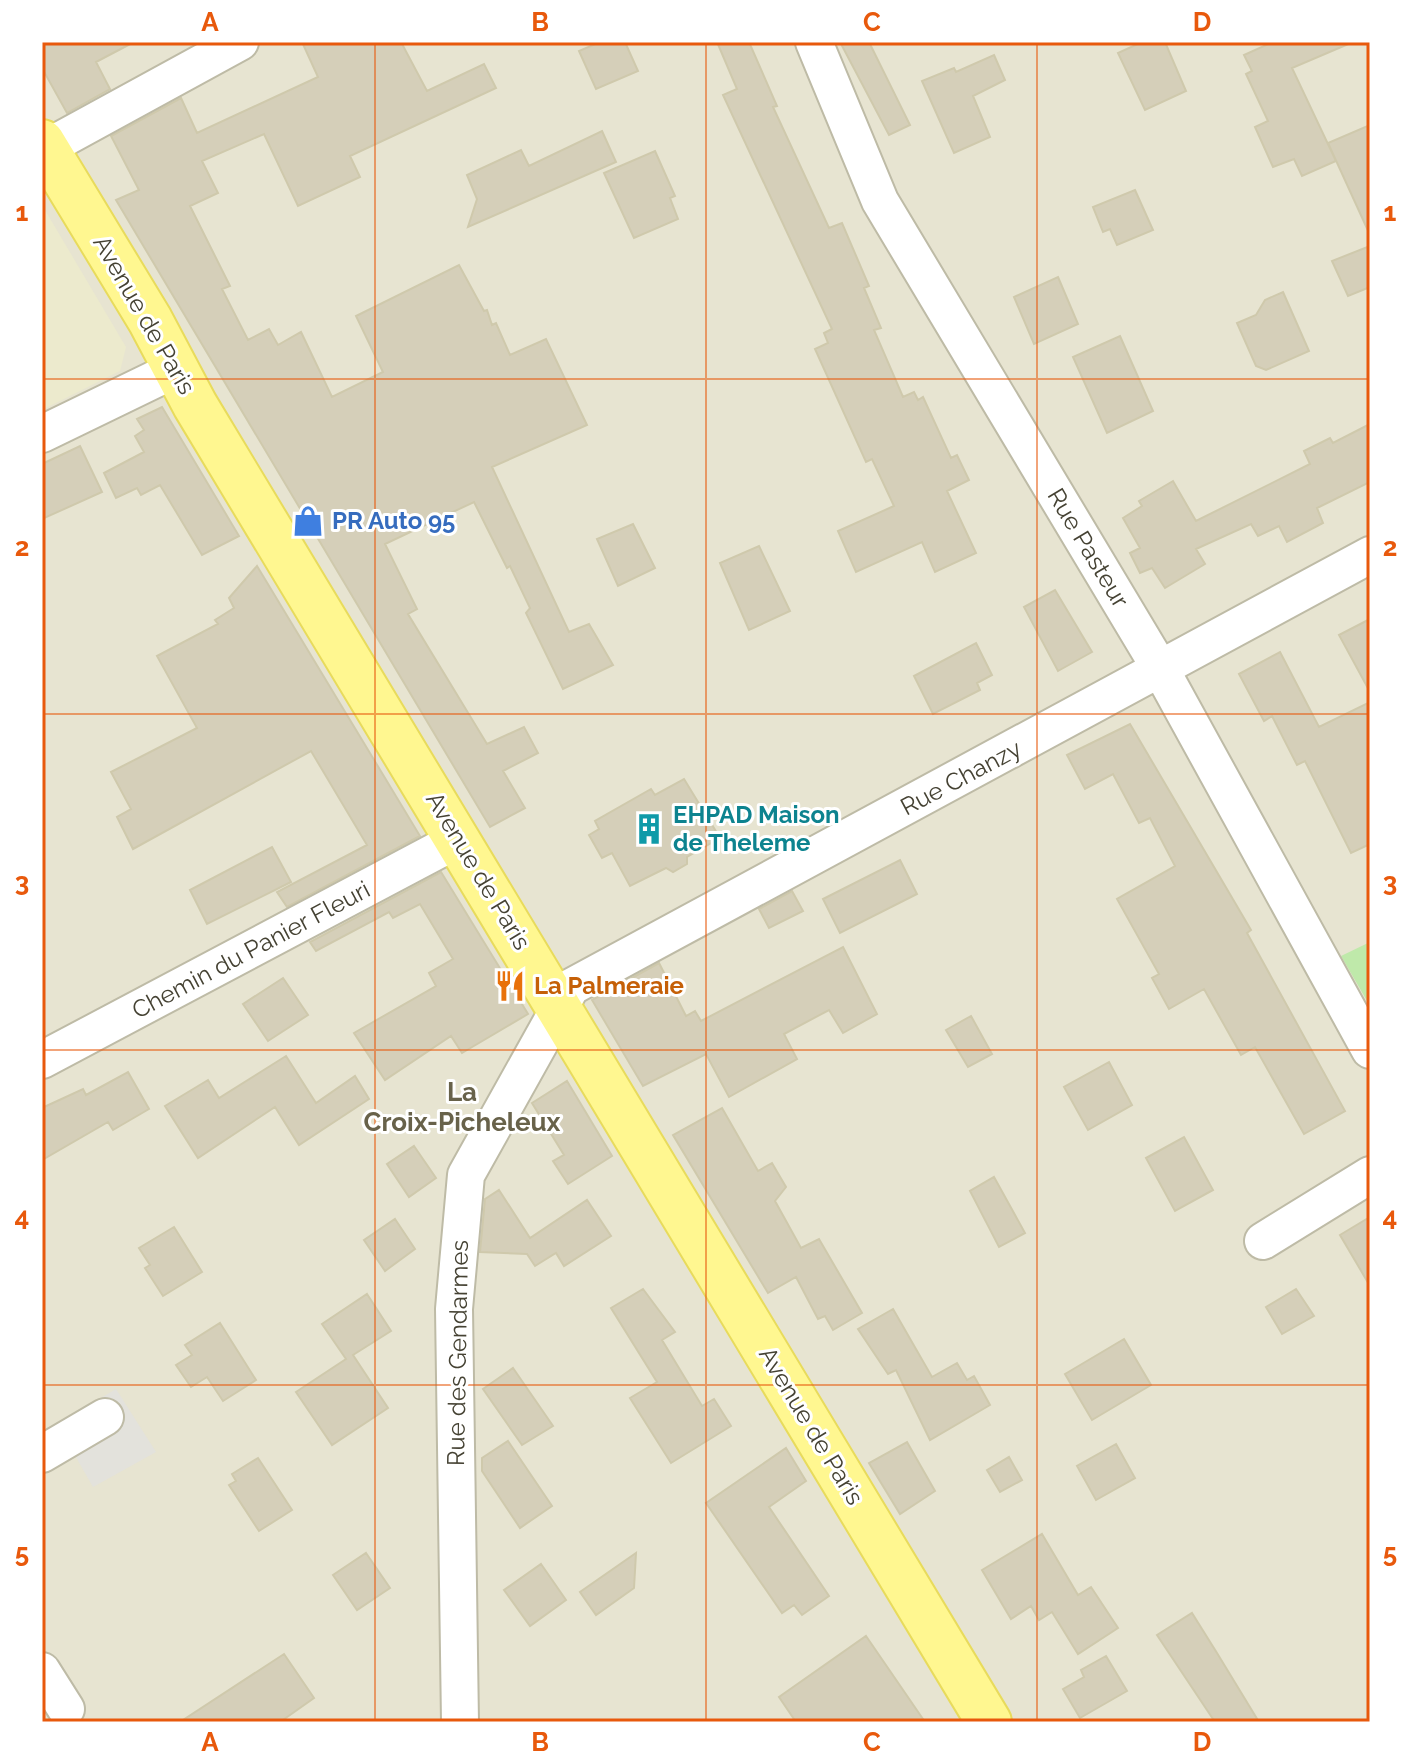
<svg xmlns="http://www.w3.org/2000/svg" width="1412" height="1764" viewBox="0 0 1412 1764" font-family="Raleway,sans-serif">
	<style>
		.residential { fill: #e7e4d1 }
		.education { fill: #eceacd }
		.grass { fill: #bfe9aa }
		.parking { fill: #e3e2dc }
		.building { fill: #d5cfb9; stroke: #cfc9ac; stroke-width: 2 }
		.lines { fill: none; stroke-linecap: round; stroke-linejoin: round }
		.minor-casing { stroke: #bebba6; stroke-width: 40 }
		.major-casing { stroke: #e8db5c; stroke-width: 48 }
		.minor { stroke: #fff; stroke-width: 36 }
		.major { stroke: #fff790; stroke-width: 44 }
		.grid { fill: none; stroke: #e8590c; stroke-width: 2; stroke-opacity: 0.55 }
		.labels { text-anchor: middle; stroke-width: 6; stroke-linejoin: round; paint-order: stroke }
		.street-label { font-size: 24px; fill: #454233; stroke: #fff }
		.shop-label { font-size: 24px; font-weight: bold; fill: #366cbe; stroke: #fff; text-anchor: start }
		.culture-label { font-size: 24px; font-weight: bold; fill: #0d838f; stroke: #fff; text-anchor: start }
		.food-label { font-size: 24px; font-weight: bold; fill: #c56008; stroke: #fff; text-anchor: start }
		.neighbourhood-label { font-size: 26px; font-weight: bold; fill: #68624a; stroke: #fff }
		.neatline { fill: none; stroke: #e8590c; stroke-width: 3 }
		.grid-label { font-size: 26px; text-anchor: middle; font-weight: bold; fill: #e8590c }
	</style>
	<rect width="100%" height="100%" fill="#f3f1e4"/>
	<path class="residential" d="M42,42h1328v1680h-1328z"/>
	<path class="education" d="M42,205l84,142 -6,24 -78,39z"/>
	<path class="grass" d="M1370,942v64l-29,-50z"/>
	<path class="parking" d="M116,1389l40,63 -63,35 -36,-63z"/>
	<path class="building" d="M42,42h92l-38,20 14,27 -43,24 -25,-45z
		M302,42h99l26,49 57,-27 12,24 -146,68 10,21 -62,29 -34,-72 -62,27 16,32 -28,13 40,80 -8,3 26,51 21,-11 9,16 23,-13 31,65 51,-25 -27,-56 103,-51 25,46 3,-1 5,15 4,-2 14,32 36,-16 41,86 -95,42 77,165 20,-8 24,41 -50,24 -37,-76 4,-5 -20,-42 -3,2 -33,-66 -89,42 32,65 -9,5 79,130 37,-17 14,26 -35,18 22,37 -35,19 -374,-627 23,-10 -28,-54 70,-38 16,35 121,-56z
		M600,42h25l13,29 -42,18 -17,-38z
		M717,42h32l28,64 -4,1 56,121 13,-5 27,63 -5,2 17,40 -7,2 29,67 11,-5 4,8 5,-3 28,61 6,-3 12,25 -22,11 29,62 -41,19 -13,-30 -66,30 -18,-41 56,-25 -22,-47 -6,3 -51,-113 13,-6 -4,-10 8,-4 -109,-234 14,-6z
		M840,42h29l41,83 -21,10z
		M1142,42h23l21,49 -41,19 -27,-57z
		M1273,42h80l-61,26 44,93 -34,15 -8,-17 -21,8 -18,-40 13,-6 -22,-47 6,-3 -8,-16z
		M994,55l11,25 -32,16 17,41 -36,16 -32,-72 32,-13 2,4z
		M1370,125v110l-42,-92z
		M602,131l14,31 -148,65 9,-28 -10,-24 54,-25 8,16z
		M655,151l20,45 -5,2 8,21 -44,19 -30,-65z
		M1135,190l18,40 -36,15 -7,-16 -7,3 -10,-25z
		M1370,246v41l-22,9 -16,-35z
		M1058,277l20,47 -44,20 -20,-47z
		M1283,292l26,59 -43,19 -10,-4 -19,-43 19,-8 9,-15z
		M1120,336l33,75 -46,22 -34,-76z
		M162,407l77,129 -37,19 -42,-70 -19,10 -4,-7 -21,10 -12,-25 40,-21 -9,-16 9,-6 -7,-11z
		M1370,424v58l-53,26 6,15 -36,19 -8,-16 -21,10 -7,-12 -55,25 9,15 -40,24 -13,-20 -12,5 -10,-20 10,-5 -17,-30 19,-12 -3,-5 34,-20 23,40 114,-57 -6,-13 26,-13 3,5z
		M80,446l22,46 -60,27v-55z
		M633,524l22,44 -37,18 -21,-47z
		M759,546l31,65 -41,19 -29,-67z
		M257,566l163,270 -133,71 -10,-15 90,-47 -56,-94 -178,98 -16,-32 14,-8 -20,-37 86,-44 -40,-72 61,-32 -3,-4 19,-12 -5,-10z
		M1055,590l37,62 -34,19 -34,-64z
		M1370,619v73l-31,-57z
		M976,643l16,32 -15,8 3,7 -47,24 -19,-38z
		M1280,652l39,75 51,-25v142l-19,9 -46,-92 -8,4 -25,-49 -8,5 -25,-47z
		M1130,724l121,206 -4,3 98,178 -41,23 -49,-87 -14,8 -37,-66 -35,20 -17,-31 7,-4 -42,-75 58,-33 -25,-48 -11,5 -26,-49 -28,15 -18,-34z
		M684,779l36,59 -33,19v7l-14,8 -7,-4 -36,18 -18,-33 -10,5 -13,-23 10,-6 -4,-8 56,-32 4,6z
		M272,847l19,35 -84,42 -17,-34z
		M900,860l17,34 -77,39 -17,-34z
		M441,872l87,142 -66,39 -11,-17 -66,44 -31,-47 82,-47 -7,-13 24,-14 -33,-55 -27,14 -4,-6 -73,39 -6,-9z
		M792,891l11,20 -34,17 -10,-19z
		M843,947l34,67 -34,19 -14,-23 -45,24 13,25 -68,38 -23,-43 -63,32 -51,-86 67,-37 27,53 9,-5 6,10z
		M283,978l25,37 -40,26 -25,-37z
		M971,1016l21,38 -24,13 -22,-37z
		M286,1056l30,47 39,-27 14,23 -70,46 -24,-38 -77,51 -33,-52 43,-26 11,18z
		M1109,1062l23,43 -44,25 -24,-43z
		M128,1072l21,37 -36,21 -5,-8 -66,38v-52l41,-19 3,6z
		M567,1081l45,75 -44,28 -15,-23 11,-6 -32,-52z
		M722,1108l36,63 14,-8 14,24 -11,14 26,47 18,-9 43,74 -29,17 -8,-14 -7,3 -22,-42 -28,16 -95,-158z
		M1184,1137l29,53 -38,21 -29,-53z
		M414,1146l22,32 -27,19 -22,-33z
		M994,1177l31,56 -26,14 -29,-56z
		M499,1190l31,48 57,-38 24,36 -47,30 -8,-13 -21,13 -8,-12 -47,-2 5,-53z
		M1370,1217v69l-30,-51z
		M395,1219l20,30 -30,22 -21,-31z
		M174,1227l28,45 -39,24 -18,-28 5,-3 -11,-17z
		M643,1289l32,43 -13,8 40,66 12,-7 17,27 -60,37 -41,-65 27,-16 -46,-74z
		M1296,1289l18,27 -32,18 -16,-27z
		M367,1294l24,37 -38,24 35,53 -56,37 -36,-53 50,-33 -24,-35z
		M893,1309l39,68 25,-14 10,17 7,-4 16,29 -60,35 -34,-70 -8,4 -30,-45z
		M220,1323l36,57 -33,21 -16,-24 -16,10 -15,-22 16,-10 -7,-10z
		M1124,1339l27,46 -59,35 -27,-46z
		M513,1368l40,58 -31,19 -39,-56z
		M508,1441l44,65 -32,22 -38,-57v-13z
		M907,1442l28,49 -35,23 -31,-51z
		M1116,1444l19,34 -39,22 -19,-34z
		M786,1448l20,33 -37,26 60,89 -27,19 -8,-10 -12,8 -76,-110z
		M1009,1457l13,23 -22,12 -13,-22z
		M258,1458l34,52 -33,21 -30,-46 7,-4 -4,-7z
		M1042,1534l36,61 13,-8 27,41 -40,26 -26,-42 -13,8 -8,-14 -20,13 -29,-49z
		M366,1553l24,35 -33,22 -24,-35z
		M636,1553l-2,35 -38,27 -16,-23z
		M541,1564l25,36 -36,26 -26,-36z
		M1192,1613l25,40 42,69h-44l-58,-87z
		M866,1636l59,86h-129l-17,-25z
		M284,1654l30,44 -34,24h-100z
		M1106,1656l21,35 -47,27 -17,-29 21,-12 -3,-7z"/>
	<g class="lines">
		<defs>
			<path id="minor" d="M814,42l66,159 281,469 209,380
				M46,148l194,-106
				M42,434l134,-65
				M42,1060l417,-221
				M1263,1241l107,-66
				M42,1454l63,-37
				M42,1671l24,38
				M460,1722l-6,-413 12,-134 105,-188 799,-432"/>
			<path id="major" d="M42,142l108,178 45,85 794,1317"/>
		</defs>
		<use href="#minor" class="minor-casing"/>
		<use href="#major" class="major-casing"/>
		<use href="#minor" class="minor"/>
		<use href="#major" class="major"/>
	</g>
	<path class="grid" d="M375,42v1680M706,42v1680M1037,42v1680M42,379h1328M42,714h1328M42,1050h1328M42,1385h1328"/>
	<defs>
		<symbol id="shop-bare" viewBox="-9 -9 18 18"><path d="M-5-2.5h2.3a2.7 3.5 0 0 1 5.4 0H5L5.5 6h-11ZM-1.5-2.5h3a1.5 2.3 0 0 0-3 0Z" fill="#3f7fe0" stroke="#fff" stroke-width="2.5" paint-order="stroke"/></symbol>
		<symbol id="building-bare" viewBox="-9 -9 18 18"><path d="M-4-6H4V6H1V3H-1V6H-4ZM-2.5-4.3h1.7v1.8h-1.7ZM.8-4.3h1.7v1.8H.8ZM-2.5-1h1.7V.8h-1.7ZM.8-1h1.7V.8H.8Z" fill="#0f9aa8" stroke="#fff" stroke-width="2.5" paint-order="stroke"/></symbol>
		<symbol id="restaurant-bare" viewBox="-9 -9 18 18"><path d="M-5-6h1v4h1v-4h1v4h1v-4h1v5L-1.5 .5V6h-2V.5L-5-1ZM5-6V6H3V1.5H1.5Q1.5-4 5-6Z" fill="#e8710a" stroke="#fff" stroke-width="2.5" paint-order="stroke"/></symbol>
	</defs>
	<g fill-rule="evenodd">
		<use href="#shop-bare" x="286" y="499" width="44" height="44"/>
		<use href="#building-bare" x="627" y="807" width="44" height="44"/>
		<use href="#restaurant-bare" x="488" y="964" width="44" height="44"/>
	</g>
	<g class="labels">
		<g class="street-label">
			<text transform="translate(144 315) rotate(60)" y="8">Avenue de Paris</text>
			<text transform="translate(1088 548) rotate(59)" y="8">Rue Pasteur</text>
			<text transform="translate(961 778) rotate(-28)" y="8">Rue Chanzy</text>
			<text transform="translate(478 871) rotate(59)" y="8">Avenue de Paris</text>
			<text transform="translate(251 950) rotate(-28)" y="8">Chemin du Panier Fleuri</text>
			<text transform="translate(458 1353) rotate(-89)" y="8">Rue des Gendarmes</text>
			<text transform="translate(811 1426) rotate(59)" y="8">Avenue de Paris</text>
		</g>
		<g class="shop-label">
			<text x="332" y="529">PR Auto 95</text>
		</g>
		<g class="culture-label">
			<text x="673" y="823">EHPAD Maison<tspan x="673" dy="28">de Theleme</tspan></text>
		</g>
		<g class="food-label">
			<text x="534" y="994">La Palmeraie</text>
		</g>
		<g class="neighbourhood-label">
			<text x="462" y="1101">La<tspan x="462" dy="30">Croix-Picheleux</tspan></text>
		</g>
	</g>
	<rect width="1412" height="1764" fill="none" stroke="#ffffff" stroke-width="88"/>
	<rect x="44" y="44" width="1324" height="1676" class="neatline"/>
	<g class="grid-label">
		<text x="210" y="31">A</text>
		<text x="540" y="31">B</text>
		<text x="872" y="31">C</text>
		<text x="1202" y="31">D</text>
		<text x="22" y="221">1</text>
		<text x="1390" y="221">1</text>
		<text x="22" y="556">2</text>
		<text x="1390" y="556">2</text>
		<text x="22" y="891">3</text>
		<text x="1390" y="891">3</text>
		<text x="22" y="1226">4</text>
		<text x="1390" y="1226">4</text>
		<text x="22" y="1562">5</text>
		<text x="1390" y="1562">5</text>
		<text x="210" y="1751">A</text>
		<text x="540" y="1751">B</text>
		<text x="872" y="1751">C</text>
		<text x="1202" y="1751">D</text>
	</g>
</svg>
